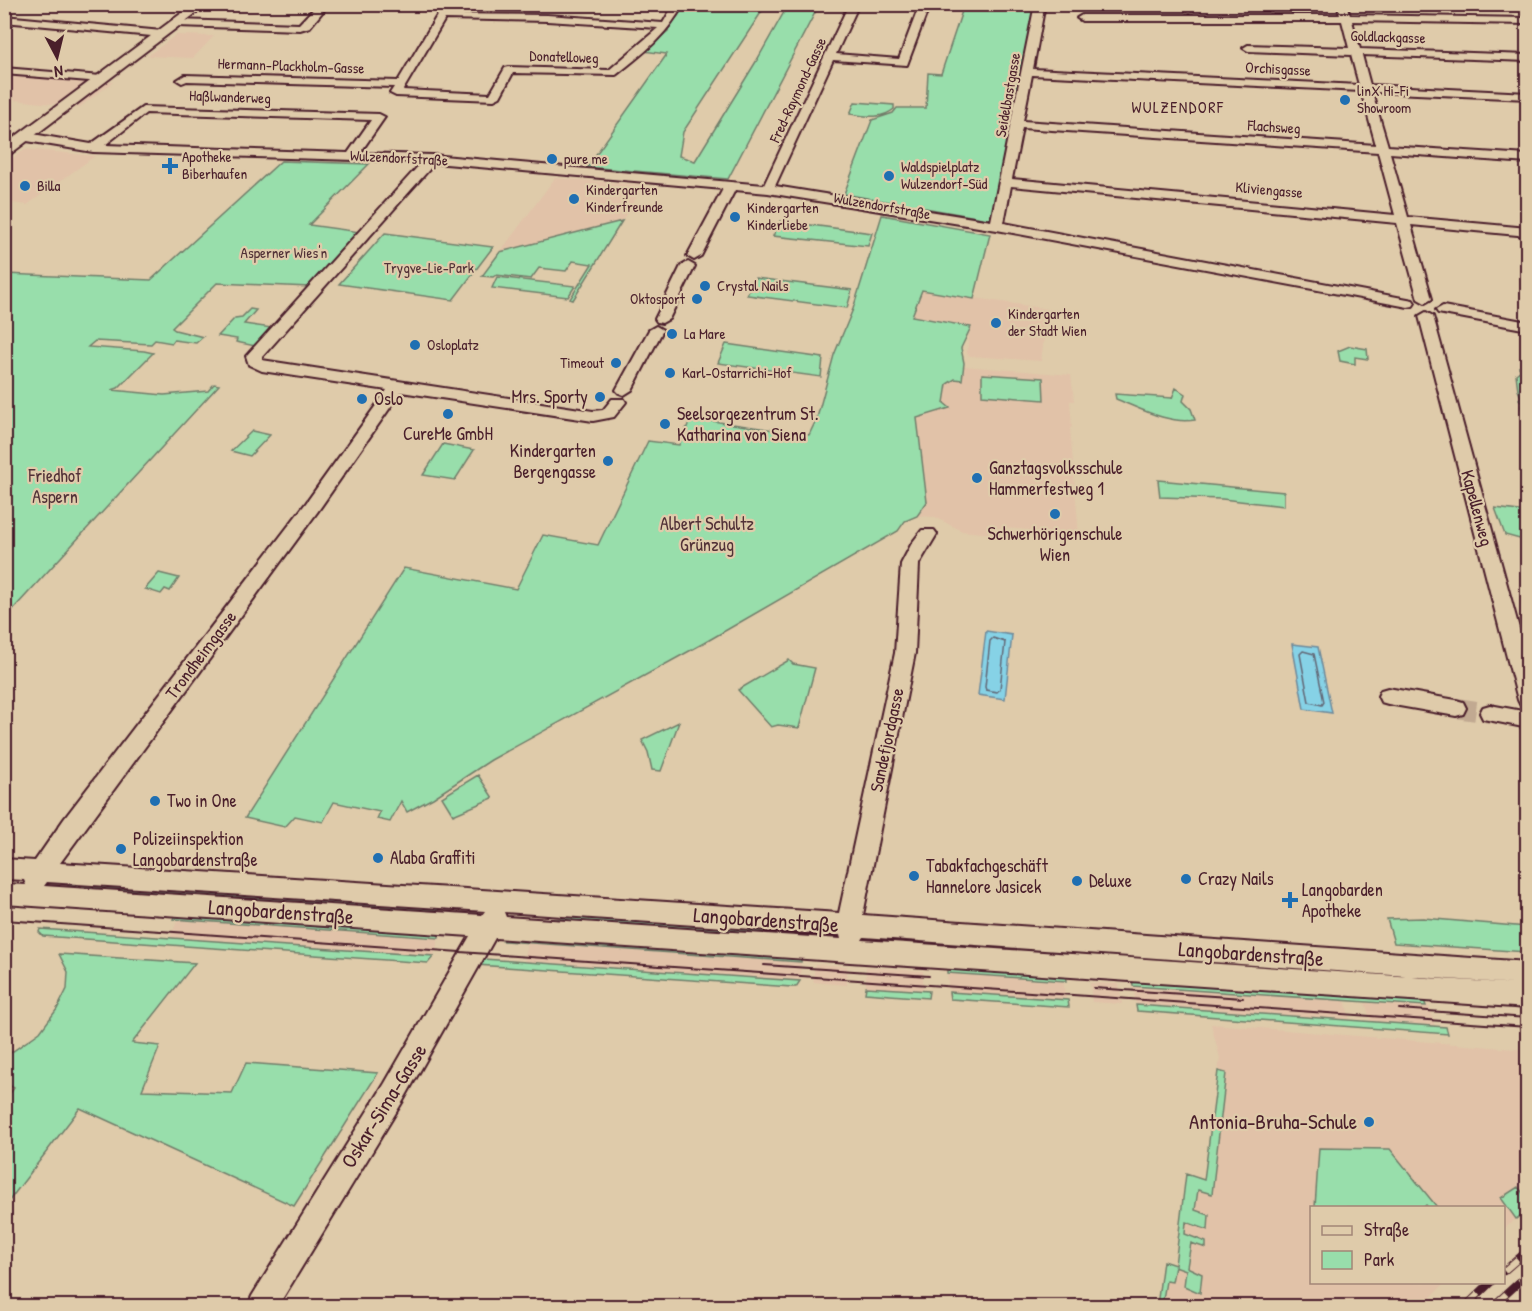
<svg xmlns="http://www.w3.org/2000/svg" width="1532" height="1311" viewBox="0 0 1532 1311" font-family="'Patrick Hand',sans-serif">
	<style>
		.built { fill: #e1c2a8 }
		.green { fill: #98deab; stroke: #717e6b; stroke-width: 1.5 }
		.water { fill: #86d2e6; stroke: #6e8a9b; stroke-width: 1.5 }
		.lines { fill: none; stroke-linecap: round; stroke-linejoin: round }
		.shore { stroke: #626776; stroke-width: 1.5 }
		.minor-tunnel { stroke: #c1a991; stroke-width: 20; stroke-dasharray: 20 10; stroke-linecap: butt }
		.minor-casing { stroke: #4a1f2b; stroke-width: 4 }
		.major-casing { stroke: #4a1f2b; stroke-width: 4 }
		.minor { fill: #dfcbaa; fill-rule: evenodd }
		.major { fill: #dfcbaa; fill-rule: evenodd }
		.tram { stroke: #4a1f2b; stroke-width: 2 }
		.rail-casing { stroke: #4a1f2b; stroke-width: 8 }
		.rail { stroke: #dfcbaa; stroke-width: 6; stroke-dasharray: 18; stroke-linecap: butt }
		.poi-dot { fill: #1f6fb2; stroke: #dfcbaa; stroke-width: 2 }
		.labels { text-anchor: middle; stroke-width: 4.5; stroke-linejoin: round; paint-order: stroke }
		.far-street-label { font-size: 15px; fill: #4a1f2b; stroke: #dfcbaa }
		.far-poi-label { font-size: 15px; fill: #4a1f2b; stroke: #dfcbaa; text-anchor: start }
		.far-park-label { font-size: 15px; fill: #523238; stroke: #dfcbaa }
		.far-neighbourhood-label { font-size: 16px; letter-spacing: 1.5px; fill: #4a1f2b; stroke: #dfcbaa }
		.poi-label { font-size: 18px; fill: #4a1f2b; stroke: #dfcbaa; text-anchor: start }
		.park-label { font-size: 18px; fill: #523238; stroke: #dfcbaa }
		.street-label { font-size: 18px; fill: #4a1f2b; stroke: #dfcbaa }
		.near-street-label { font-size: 21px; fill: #4a1f2b; stroke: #dfcbaa }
		.near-poi-label { font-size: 21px; fill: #4a1f2b; stroke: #dfcbaa; text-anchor: end }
	</style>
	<rect width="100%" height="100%" fill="#dfcbaa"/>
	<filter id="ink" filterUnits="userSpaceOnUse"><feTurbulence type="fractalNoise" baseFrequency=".0167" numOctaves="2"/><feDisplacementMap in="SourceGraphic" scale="12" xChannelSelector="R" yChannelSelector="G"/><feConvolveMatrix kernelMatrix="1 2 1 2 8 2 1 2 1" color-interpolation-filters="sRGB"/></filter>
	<g filter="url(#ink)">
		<path class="built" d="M176,35l38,1 -21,22 -46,-2z
			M19,74l94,8 -33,25 -75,-8v-15z
			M25,149l70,7 -68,49 -22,-3v-38z
			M555,178l89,7 -22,36 -122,31z
			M922,290l126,19 -7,52 -71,-5 -3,-3 3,-26 -58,-10z
			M964,366l107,9 3,26h-4l2,26 -2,1 9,108 -45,-2 -6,-4 -22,-2 -4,7 -40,-4 -27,-14 -18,-1 10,-14 -10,-84 33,-10 -6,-5 3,-19 8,-5h7z
			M178,919l261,19 -5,18 -264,-18z
			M528,943l273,19 -1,19 -276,-19z
			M815,964l32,2v19l-34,-3z
			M866,967l57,4v19l-57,-3z
			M947,973l116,8 3,19 -117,-8z
			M1090,983l29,1 3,20 -30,-2z
			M1133,986l212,14 5,20 -214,-15z
			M1365,1002l64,4 6,20 -64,-4z
			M1211,1024l316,26v160l-23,19v-21h-192v74l133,1 -23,23h-265l6,-45 12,4 11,-91 18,6 16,-122z"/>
		<path class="green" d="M683,5h83l-83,127 -4,24 16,5 62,-101 31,-55h31l-91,174 -141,-12 80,-113 -24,-3 25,-20z
			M964,5h70l-40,212 -6,2 -144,-25 28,-74 21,-7 4,-5h29l2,-35 13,1z
			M855,102l39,3v4c-13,11 -29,7 -44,5z
			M281,161l88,3 -60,61 51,7 -50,55 -93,-4 -45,45 3,2 28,7 -7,6 -22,-3 -2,3 -17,-3 -4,4 -56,-3 -7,6 56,4 9,2 -35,35 -6,2 52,5 44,-4 6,-7 5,1 -214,233v-344l146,6z
			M882,215l108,19 -16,65 -52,-9 -10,26 59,11 -10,21 3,15 -2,17 -7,-1 -8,5 -3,19 6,5 -33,10 10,84 -10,14 -12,5 -7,10 -194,112 -213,117 -58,38 -26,14 -6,-11 -11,21 -13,-3 3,-7 -46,-10 -11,20 -28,-6 -10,11 -40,-9 159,-250 112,21 27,-54 55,10 50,-104 31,4 12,-27 118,17 8,-17 17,-63 19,-46z
			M622,221l-49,79 -3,-1 22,-35 -19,-3 -7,10 -27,-3 -8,11 -35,-4 -3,2 -11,-1 18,-24z
			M780,221l92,12 -4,13 -95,-10z
			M385,233l108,14 -40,53 -114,-16z
			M497,277l78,9 -7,11 -76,-9z
			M755,278l97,12 -5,18 -100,-13z
			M250,309l6,1 -12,14 28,4 -17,18 -19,-4 1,-3 -19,-3 17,-18 7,-1z
			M726,344l97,14 -2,19 -103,-14z
			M1350,346l17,3 1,10 -13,-2v7l-15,-3 -2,-10z
			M1524,359h3v65v-6l-5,-4 2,-1 -3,-6 1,-5 -3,-3 2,-2 -3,-7 -2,-16 5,-4 -2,-3 4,-1 3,-4z
			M982,374l61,4 1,22 -62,-5z
			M1176,388l9,6 -2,7 8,8 4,11c-27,4 -54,-11 -79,-21l-1,-5 57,4z
			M252,431l18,4 -20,21 -19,-5z
			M443,444l31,6 -19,30 -32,-5z
			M1158,480l126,12v14l-62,-7 -62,-2z
			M1495,508l32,4v29l-22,-6z
			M159,573l20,5 -9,13 -5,-2 -4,5 -16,-5z
			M789,660l4,4 22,4 -16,60 -21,-3 -7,2 -33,-37z
			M679,722l-18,49 -9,-1 -4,-18 -6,-12z
			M478,775l15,23 -40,17 -11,-18z
			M73,879l368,25 -3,13 -373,-27z
			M176,913l263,18v7l-266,-19z
			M590,916l214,13 -2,12 -295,-23 49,1z
			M1423,918l104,9v25l-133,-9 -7,-24z
			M40,929l394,27 -6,7 -385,-27 -4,-4z
			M507,938l295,14 -1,10 -298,-21z
			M59,954l136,9 -63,80 28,3 -18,44 90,3 14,-30 132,10 -84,133 -214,-98 -75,98v-106l9,-12 -9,-5v-26l35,-25 17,-23 10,-20 1,-17z
			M483,959l317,22 -4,6h-4l-315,-22z
			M947,968l118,2 1,11 -119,-8z
			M1132,975l291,23 3,8 -293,-20z
			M866,987l63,4 -1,7 -63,-5z
			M949,992l119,8 1,7 -119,-8z
			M1136,1005l310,22 2,7 -311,-23z
			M1218,1071l8,2 -14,121 -14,-4 -3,20 14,5 -1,15 -22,-8 -1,12 21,8v6l-15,-5 -4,24 15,7 -2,19 -16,-7 2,-16 -11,-4 -3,16 -6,-1 -4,25h-5l6,-45 12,4 11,-91 18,6z
			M1319,1148l71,1 47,58h-9l-2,-2 -3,3 -108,-1z
			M1518,1187l9,11 1,12 -12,9 -15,-21z"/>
		<path class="water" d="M986,631l26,4 -7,64 -27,-4z
			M1292,644l26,3 14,66 -28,-4z"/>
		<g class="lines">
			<path class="shore" d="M993,638l12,4 -5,47 -3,3 -11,-2 -1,-3 5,-46z
				M1303,651l11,3 10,48 -2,3 -13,-3 -9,-48z"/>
			<path class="minor-tunnel" d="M1456,708l34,5"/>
			<defs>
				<path id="minor" d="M318,4h11l-19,23 -10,3 -123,-4 -5,-3 5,-3 122,4z
					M674,4h10c-20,34 -39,48 -68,71l-103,-2 -13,24 -6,3 -98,-4 -6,-3 4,-6 -207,-6 -5,2 -5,-3 8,-5 213,6 40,-67 109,1 116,8zM445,19l102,2 111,7 -49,42 -100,-3 -4,1 -15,26 -87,-4z
					M849,4h10l-23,50 63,5 21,-55h10l-23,61 -74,-5 -58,126 216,35 44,-217h10l-12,65 326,16 -8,-30 -103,-4 -5,-3 5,-3 101,3 -7,-27h-260l-5,-3 5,-3h258l-2,-8 3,-3 5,1 4,10 178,3v6l-176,-3 8,28 168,6v6l-166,-6 8,30 158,8v6l-156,-7 16,54 140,9v8l-138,-10 18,64 120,11v8l-117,-11 21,74 -7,4 -7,-4 -21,-76 -386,-37 -7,37 409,77 2,3 -2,3 -5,1 -411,-77 -229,-37 -33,-3 -34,66 -7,4 -7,-4 36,-67 -288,-26 -173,194v3l331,51 10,-1 9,-11h12l2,3 -12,15 -21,4 -192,-29 -83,119 -258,352 779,50 56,-260 6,-89 11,-21 10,-13h12l3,4 -18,30 -4,89 -52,262 665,47v46l-1033,-70 -92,163 -125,205h-30l4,-10 133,-213 85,-147 -466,-32v-20l22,1 -2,-5 -20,-1v-20l31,2 29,-42 242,-316 81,-113 -125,-19 -13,-6 -3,-9 176,-194 -329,-10 -66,-11 -6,-4 6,-4 64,11 52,-37 236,7 6,3 -25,36 72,2 332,30zM1032,75l329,16 15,54 -353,-24zM146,113l225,7 -23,33 -243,-8zM1022,128l356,24 17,63 -383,-36zM47,882l438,29 -3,4 -438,-29zM504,912l336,23 1,4 -335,-22zM864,937l653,47 -655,-44z
					M4,16l158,15 5,3 -5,3 -158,-15z
					M4,68l97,8 5,3 -5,3 -97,-8z
					M688,262l7,4 -26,53 -7,4 -5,-1 -2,-3 26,-53z
					M1443,306l85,16v8l-90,-17 -2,-3z
					M1426,312l7,4 95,345v47l-7,-2 -3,-6 -99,-384z
					M656,326l7,4 -31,60 -8,5 -5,-2 -3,-3 33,-60z
					M1388,688l68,12 7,2 3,6 -3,6 -7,2 -68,-12 -7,-2 -3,-6 3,-6z
					M1490,705l38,7v16l-45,-9 -3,-6 3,-6z"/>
				<path id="major" d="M194,4h14l-199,151 -5,1v-11z"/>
			</defs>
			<use href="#minor" class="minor-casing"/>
			<use href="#major" class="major-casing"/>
			<use href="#minor" class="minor"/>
			<use href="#major" class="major"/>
			<path class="tram" d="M4,920l1524,107
				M764,965l165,11
				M1094,988l149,10
				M1399,1009l129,9"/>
			<defs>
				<path id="rail" d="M1504,1271l24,-21
					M1466,1306l25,-24
					M1493,1306l35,-32"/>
			</defs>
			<use href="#rail" class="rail-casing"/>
			<use href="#rail" class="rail"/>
		</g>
	</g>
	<g class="poi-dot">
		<circle cx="1345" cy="100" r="6"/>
		<circle cx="552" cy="159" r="6"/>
		<path d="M167 157h6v6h6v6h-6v6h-6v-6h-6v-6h6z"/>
		<circle cx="889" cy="176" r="6"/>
		<circle cx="25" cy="186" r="6"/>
		<circle cx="574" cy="199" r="6"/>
		<circle cx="735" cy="217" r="6"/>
		<circle cx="705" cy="286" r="6"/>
		<circle cx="697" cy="299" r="6"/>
		<circle cx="996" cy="323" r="6"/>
		<circle cx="672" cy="334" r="6"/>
		<circle cx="415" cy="345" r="6"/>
		<circle cx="616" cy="363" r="6"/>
		<circle cx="670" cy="373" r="6"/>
		<circle cx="600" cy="397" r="6"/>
		<circle cx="362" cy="399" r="6"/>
		<circle cx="448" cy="414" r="6"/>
		<circle cx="665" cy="424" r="6"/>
		<circle cx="608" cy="461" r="6"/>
		<circle cx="977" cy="478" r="6"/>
		<circle cx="1055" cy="514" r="6"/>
		<circle cx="155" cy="801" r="6"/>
		<circle cx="121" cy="849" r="6"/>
		<circle cx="378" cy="858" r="6"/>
		<circle cx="914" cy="876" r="6"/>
		<circle cx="1186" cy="879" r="6"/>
		<circle cx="1077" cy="881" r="6"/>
		<path d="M1287 891h6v6h6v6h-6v6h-6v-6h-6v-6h6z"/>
		<circle cx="1369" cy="1122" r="6"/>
	</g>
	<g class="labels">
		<g class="far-street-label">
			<text transform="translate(1388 37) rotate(2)" y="5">Goldlackgasse</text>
			<text transform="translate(564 57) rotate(2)" y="5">Donatelloweg</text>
			<text transform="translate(291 66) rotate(2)" y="5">Hermann-Plackholm-Gasse</text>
			<text transform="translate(1278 69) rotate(3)" y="5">Orchisgasse</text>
			<text transform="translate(798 90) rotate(-65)" y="5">Fred-Raymond-Gasse</text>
			<text transform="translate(1008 95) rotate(-80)" y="5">Seidelbastgasse</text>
			<text transform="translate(230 97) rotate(2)" y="5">Haßlwanderweg</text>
			<text transform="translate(1274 127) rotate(4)" y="5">Flachsweg</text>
			<text transform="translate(399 158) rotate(3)" y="5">Wulzendorfstraße</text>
			<text transform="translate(1269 190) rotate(5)" y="5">Kliviengasse</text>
			<text transform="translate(882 206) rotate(10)" y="5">Wulzendorfstraße</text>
		</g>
		<g class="far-poi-label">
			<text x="1357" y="96">linX Hi-Fi<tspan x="1357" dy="17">Showroom</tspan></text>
			<text x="182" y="162">Apotheke<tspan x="182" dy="17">Biberhaufen</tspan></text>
			<text x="564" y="164">pure me</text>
			<text x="901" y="172">Waldspielplatz<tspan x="901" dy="17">Wulzendorf-Süd</tspan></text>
			<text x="37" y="191">Billa</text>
			<text x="586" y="195">Kindergarten<tspan x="586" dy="17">Kinderfreunde</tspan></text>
			<text x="747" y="213">Kindergarten<tspan x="747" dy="17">Kinderliebe</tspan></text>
			<text x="717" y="291">Crystal Nails</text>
			<text x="685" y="304" text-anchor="end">Oktosport</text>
			<text x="1008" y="319">Kindergarten<tspan x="1008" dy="17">der Stadt Wien</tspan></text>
			<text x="684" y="339">La Mare</text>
			<text x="427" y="350">Osloplatz</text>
			<text x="604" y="368" text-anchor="end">Timeout</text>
			<text x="682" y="378">Karl-Ostarrichi-Hof</text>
		</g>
		<g class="far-park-label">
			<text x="284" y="258">Asperner Wies'n</text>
			<text x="429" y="273">Trygve-Lie-Park</text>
		</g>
		<g class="far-neighbourhood-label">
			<text x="1178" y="113">WULZENDORF</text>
		</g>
		<g class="poi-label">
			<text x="588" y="403" text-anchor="end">Mrs. Sporty</text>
			<text x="374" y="405">Oslo</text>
			<text x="677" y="420">Seelsorgezentrum St.<tspan x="677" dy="21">Katharina von Siena</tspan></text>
			<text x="448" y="440" text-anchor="middle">CureMe GmbH</text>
			<text x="596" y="457" text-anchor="end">Kindergarten<tspan x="596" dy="21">Bergengasse</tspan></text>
			<text x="989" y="474">Ganztagsvolksschule<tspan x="989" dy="21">Hammerfestweg 1</tspan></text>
			<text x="1055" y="540" text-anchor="middle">Schwerhörigenschule<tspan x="1055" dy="21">Wien</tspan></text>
			<text x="167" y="807">Two in One</text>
			<text x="133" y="845">Polizeiinspektion<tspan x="133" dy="21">Langobardenstraße</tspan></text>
			<text x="390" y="864">Alaba Graffiti</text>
			<text x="926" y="872">Tabakfachgeschäft<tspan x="926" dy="21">Hannelore Jasicek</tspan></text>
			<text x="1198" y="885">Crazy Nails</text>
			<text x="1089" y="887">Deluxe</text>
			<text x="1302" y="896">Langobarden<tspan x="1302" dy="21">Apotheke</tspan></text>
		</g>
		<g class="park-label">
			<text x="55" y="482">Friedhof<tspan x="55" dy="21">Aspern</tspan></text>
			<text x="707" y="530">Albert Schultz<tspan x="707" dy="21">Grünzug</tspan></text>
		</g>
		<g class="street-label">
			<text transform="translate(1477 508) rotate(75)" y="6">Kapellenweg</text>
			<text transform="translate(201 655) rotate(-53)" y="6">Trondheimgasse</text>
			<text transform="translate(887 740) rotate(-78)" y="6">Sandefjordgasse</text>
		</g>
		<g class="near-street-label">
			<text transform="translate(281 912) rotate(4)" y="7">Langobardenstraße</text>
			<text transform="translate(766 920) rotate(4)" y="7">Langobardenstraße</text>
			<text transform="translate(1251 954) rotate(4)" y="7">Langobardenstraße</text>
			<text transform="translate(384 1106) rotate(-58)" y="7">Oskar-Sima-Gasse</text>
		</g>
		<g class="near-poi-label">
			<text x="1357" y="1129">Antonia-Bruha-Schule</text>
		</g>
	</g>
	<rect width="1532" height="1311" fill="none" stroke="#dfcbaa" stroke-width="24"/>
	<rect x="12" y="12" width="1508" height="1287" fill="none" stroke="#4a1f2b" stroke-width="2" filter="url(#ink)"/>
	<rect x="1310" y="1206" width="195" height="78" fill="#dfcbaa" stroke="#a38677" stroke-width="1.5"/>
	<rect x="1322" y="1226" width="30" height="9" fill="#dfcbaa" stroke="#a38677" stroke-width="1.5"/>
	<text x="1364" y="1236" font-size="18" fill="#4a1f2b">Straße</text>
	<rect x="1322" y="1251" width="30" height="18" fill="#98deab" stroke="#a38677" stroke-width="1.5"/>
	<text x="1364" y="1266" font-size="18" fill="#4a1f2b">Park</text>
	<g transform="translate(57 57) rotate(173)" stroke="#dfcbaa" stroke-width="4.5" paint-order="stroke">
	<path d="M0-4.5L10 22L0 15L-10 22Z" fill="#4a1f2b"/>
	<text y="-9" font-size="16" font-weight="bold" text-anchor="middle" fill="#4a1f2b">N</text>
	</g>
</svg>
